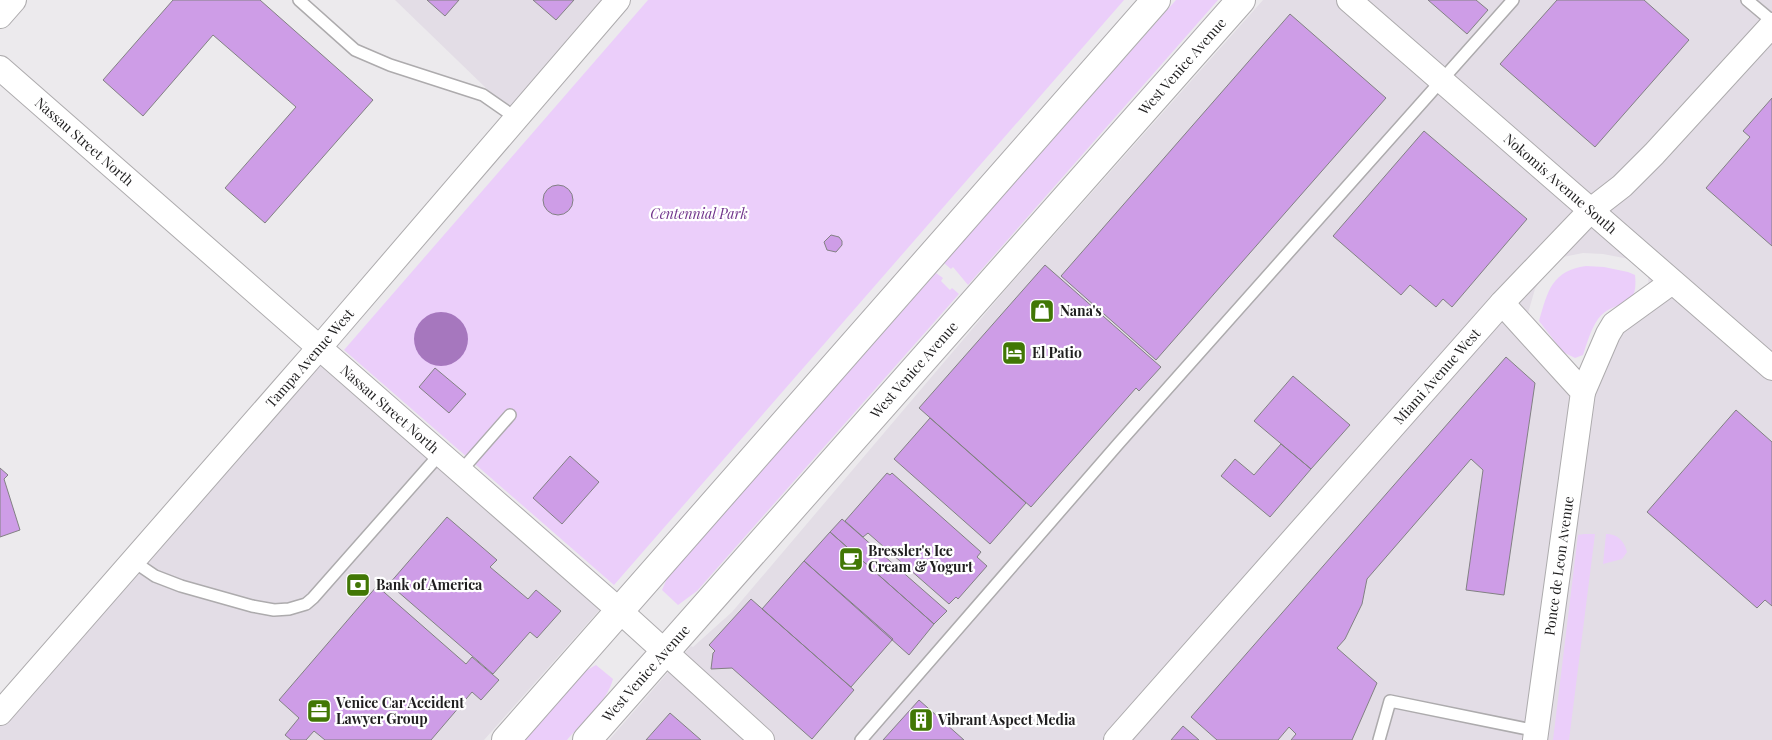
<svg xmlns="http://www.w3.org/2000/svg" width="1772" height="740" viewBox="0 0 1772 740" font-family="'Playfair Display',serif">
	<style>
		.built { fill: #e3dde6; fill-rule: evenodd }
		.green { fill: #ebcefa }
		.water { fill: #a677be }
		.building { fill: #ce9de7; stroke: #828183 }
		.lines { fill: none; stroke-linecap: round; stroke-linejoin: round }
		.service-casing { stroke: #adabad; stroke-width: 14 }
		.minor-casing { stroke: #adabad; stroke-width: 26 }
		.tertiary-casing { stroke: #adabad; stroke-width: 30 }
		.service { stroke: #fff; stroke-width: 11 }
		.minor { stroke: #fff; stroke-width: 24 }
		.tertiary { stroke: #fff; stroke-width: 28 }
		.labels { text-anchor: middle; stroke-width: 4.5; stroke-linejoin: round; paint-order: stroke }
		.street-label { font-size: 14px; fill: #1f1e1f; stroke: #fff }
		.park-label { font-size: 14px; font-style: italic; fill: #70348b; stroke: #fff }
		.poi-label { font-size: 14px; font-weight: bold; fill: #1f1e1f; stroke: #fff; text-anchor: start }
	</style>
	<rect width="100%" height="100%" fill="#eceaed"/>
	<path class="built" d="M395,0h223l-104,115z
		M1263,0h509v740h-1163l82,-94 2,1 39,-35 275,-324zM1583,253l20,1 26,5 19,16 1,18 -60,74 -12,4 -51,-51 9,-31 16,-26 12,-6z
		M331,344l280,253 -127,143h-484v-43z"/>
	<path class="green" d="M648,0h476l-510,585 -270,-235z
		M1176,0h42l-250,285 -15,-18 -2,2 -7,-6z
		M1586,266l18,1 24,5 7,3c4,38 -20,22 -37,44 -7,10 -11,24 -15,36l-8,3 -12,-6 -24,-31c9,-31 13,-50 47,-55z
		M936,273l7,5 -2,3 9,9 2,-2 7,6 -262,297 -19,14 -16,-15 6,-14z
		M1584,534h11l-26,206h-16l25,-205z
		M1606,534c12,0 18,7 21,18l-5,7 -19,5z
		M596,665l17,14c-6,23 -31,43 -46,61h-45l58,-66z"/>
	<path class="water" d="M414 339a27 27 0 1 1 54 0a27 27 0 1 1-54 0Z"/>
	<path class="building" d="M173,0h87l113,100 -108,123 -40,-35 71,-81 -83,-72 -70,81 -40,-36z
		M427,0h32l-14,16z
		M533,0h41l-18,20z
		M1428,0h48l12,10 -21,24z
		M1557,0h87l45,40 -94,107 -95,-83z
		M1290,14l96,84 -230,262 -95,-84z
		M1772,98v148l-66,-58 44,-51 -7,-6z
		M1424,131l103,88 -75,88 -9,-8 -7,8 -26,-22 -9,10 -68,-59z
		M543 200a15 15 0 1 1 30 0a15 15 0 1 1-30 0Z
		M831,235l8,2 3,4v4l-6,7 -9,-2 -3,-8z
		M1045,265l116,102 -22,24 -3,-3 -105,119 -112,-99z
		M1506,357l29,26 -31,212 -38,-5 17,-120 -12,-11 -104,120 -5,25 -17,35 -8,9 40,35 -25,57h-61l5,-6 -7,-7 -11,13h-61l-26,-23z
		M435,368l31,26 -17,19 -30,-26z
		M1293,376l57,49 -39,44 -57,-48z
		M1736,410l36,32v164l-7,-6 -8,8 -110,-96z
		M930,418l96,85 -36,41 -96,-85z
		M1281,444l30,25 -41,48 -49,-41 14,-17 19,16z
		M570,456l29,26 -37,42 -29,-26z
		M0,468l8,7 -4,4 16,51 -20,7z
		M887,473l3,2 2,-2 89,79 -4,5 10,9 -29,33 -2,-2 -7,7 -81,-71 -5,4 -18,-16z
		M447,517l50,43 -7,7 38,32 8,-9 25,21 -24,27 -7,-6 -37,42 -104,-90z
		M842,519l105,92 -13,13 -104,-92z
		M830,532l104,92 -25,31 -105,-94z
		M804,561l89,78 -42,48 -89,-78z
		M377,586l89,78 6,-7 27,23 -18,20 -9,-8 -41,48h-106l-11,-9 -8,9h-15l-6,-5 14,-17 -20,-18z
		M751,599l103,91 -42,49 -80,-71 -21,1 2,-16 2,-2 -6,-6z
		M919,700l45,40h-81z
		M670,713l31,27h-55z
		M1183,726l16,14h-28z"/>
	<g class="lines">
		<defs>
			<path id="service" d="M299,0l56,50 35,15 93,30 33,23
				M1747,0l25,21
				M460,472l50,-57
				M133,561l22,15 26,10 71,20 22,4 15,-1 17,-5 7,-6 127,-144
				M861,740l258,-297 394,-443
				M1379,740l11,-39 147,30"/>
			<g id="minor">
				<path id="s1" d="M1349,0l423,368"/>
				<path d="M0,16l14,-16"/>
				<path id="s2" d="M0,68l620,543 142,129"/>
				<path d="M1502,303l81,89 -48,348"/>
				<path d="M1583,392l25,-58 6,-10 58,-42"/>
				<path id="s3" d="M0,713l319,-365 299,-348"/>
				<path id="s4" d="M1116,740l386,-437 89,-93 31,-24 32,-32 118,-129"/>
			</g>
			<g id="tertiary">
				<path d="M506,740l650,-740"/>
				<path id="s5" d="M587,740l654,-740"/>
			</g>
		</defs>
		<use href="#service" class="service-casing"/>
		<use href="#minor" class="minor-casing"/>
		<use href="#tertiary" class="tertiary-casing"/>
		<use href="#service" class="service"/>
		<use href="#minor" class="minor"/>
		<use href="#tertiary" class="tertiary"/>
	</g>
	<defs>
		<symbol id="shop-square" viewBox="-11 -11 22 22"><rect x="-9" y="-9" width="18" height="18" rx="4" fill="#417705" stroke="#fff"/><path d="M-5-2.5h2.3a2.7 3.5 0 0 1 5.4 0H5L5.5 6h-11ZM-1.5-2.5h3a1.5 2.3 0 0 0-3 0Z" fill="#fff"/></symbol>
		<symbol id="hotel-square" viewBox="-11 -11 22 22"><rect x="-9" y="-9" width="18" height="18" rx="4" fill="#417705" stroke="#fff"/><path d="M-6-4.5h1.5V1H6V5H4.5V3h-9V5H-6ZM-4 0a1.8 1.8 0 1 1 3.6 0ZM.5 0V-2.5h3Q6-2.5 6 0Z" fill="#fff"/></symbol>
		<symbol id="cafe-square" viewBox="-11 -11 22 22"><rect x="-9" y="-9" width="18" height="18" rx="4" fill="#417705" stroke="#fff"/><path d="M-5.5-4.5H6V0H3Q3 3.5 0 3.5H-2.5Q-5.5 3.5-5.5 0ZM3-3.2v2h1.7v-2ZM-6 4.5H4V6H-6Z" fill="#fff"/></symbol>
		<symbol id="bank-square" viewBox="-11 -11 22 22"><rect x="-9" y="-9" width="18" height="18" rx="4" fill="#417705" stroke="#fff"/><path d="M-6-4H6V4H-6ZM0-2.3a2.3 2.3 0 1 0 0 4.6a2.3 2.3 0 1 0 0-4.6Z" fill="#fff"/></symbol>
		<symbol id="office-square" viewBox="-11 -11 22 22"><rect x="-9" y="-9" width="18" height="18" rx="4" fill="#417705" stroke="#fff"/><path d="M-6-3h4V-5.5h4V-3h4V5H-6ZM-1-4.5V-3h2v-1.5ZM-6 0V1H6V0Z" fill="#fff"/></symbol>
		<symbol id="building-square" viewBox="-11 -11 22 22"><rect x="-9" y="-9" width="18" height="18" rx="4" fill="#417705" stroke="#fff"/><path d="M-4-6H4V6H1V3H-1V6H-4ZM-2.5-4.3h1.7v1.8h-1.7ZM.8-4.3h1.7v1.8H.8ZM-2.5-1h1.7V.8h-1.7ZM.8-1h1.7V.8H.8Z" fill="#fff"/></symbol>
	</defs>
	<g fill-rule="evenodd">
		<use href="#shop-square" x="1028" y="297" width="28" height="28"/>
		<use href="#hotel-square" x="1000" y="339" width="28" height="28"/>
		<use href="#cafe-square" x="837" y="545" width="28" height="28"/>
		<use href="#bank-square" x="344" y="571" width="28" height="28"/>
		<use href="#office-square" x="305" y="697" width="28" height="28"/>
		<use href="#building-square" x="907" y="706" width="28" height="28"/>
	</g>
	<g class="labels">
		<g class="street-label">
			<text dy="5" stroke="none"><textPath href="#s5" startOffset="899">West Venice Avenue</textPath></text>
			<text dy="5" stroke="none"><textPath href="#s2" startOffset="112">Nassau Street North</textPath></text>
			<text dy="5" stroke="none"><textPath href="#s1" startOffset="280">Nokomis Avenue South</textPath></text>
			<text dy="5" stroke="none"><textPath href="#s3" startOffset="471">Tampa Avenue West</textPath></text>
			<text dy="5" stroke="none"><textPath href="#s5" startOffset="494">West Venice Avenue</textPath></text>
			<text dy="5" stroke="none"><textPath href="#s4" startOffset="485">Miami Avenue West</textPath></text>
			<text dy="5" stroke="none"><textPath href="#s2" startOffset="518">Nassau Street North</textPath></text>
			<text transform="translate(1559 566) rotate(-82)" y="5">Ponce de Leon Avenue</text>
			<text dy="5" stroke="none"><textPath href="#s5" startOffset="89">West Venice Avenue</textPath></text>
		</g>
		<g class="park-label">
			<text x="699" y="219">Centennial Park</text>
		</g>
		<g class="poi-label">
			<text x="1060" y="316">Nana's</text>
			<text x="1032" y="358">El Patio</text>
			<text x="868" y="556">Bressler's Ice<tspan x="868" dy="16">Cream &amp; Yogurt</tspan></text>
			<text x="376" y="590">Bank of America</text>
			<text x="336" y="708">Venice Car Accident<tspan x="336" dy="16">Lawyer Group</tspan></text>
			<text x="938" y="725">Vibrant Aspect Media</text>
		</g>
	</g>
</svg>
